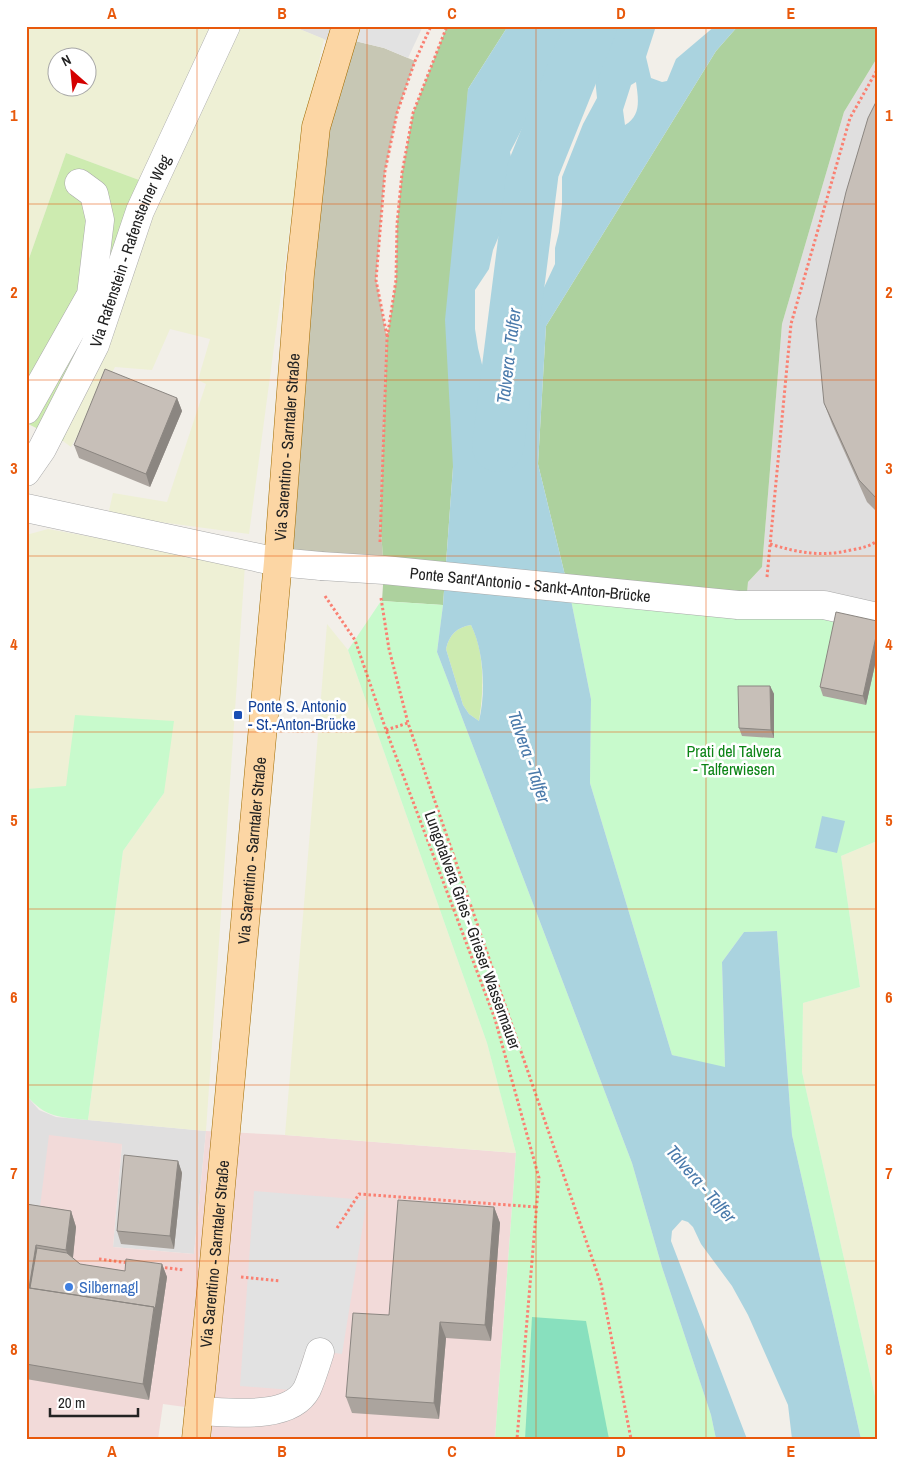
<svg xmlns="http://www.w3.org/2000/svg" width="903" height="1465" viewBox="0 0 903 1465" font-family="'Archivo Narrow',sans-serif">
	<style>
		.residential { fill: #e0dfdf }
		.commercial { fill: #f2dad9 }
		.construction { fill: #c7c7b4 }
		.farmland { fill: #eef0d5; fill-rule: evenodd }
		.grass { fill: #cdebb0 }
		.forest { fill: #add19e }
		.park { fill: #c8facc }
		.pitch { fill: #88e0be }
		.parking { fill: #e2e2e2 }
		.water { fill: #aad3df; fill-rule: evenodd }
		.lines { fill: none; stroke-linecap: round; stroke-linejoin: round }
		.river { stroke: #aad3df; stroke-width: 52 }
		.minor-casing { stroke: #a9a9a9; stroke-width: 29 }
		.major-casing { stroke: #a06b00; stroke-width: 29 }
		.path { stroke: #fa8072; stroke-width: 3; stroke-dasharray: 2.5 2.5; stroke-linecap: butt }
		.minor { stroke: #fff; stroke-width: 28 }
		.major { stroke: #fcd6a4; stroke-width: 28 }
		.minor-bridge-casing { stroke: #a9a9a9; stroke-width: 29; stroke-linecap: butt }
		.minor-bridge { stroke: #fff; stroke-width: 28 }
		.wall { fill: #aba49e }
		.shaded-wall { fill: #8b8681 }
		.building { fill: #c7bfb8; stroke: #8b8681 }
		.grid { fill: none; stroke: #e8590c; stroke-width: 1; stroke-opacity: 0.55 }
		.transit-dot { fill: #1a4fb4; stroke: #fff; stroke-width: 2 }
		.shop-dot { fill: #3f7fe0; stroke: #fff; stroke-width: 2 }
		.labels { text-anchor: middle; stroke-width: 5; stroke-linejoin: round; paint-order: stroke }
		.street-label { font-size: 16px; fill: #222; stroke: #fff }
		.transit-label { font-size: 16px; fill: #164399; stroke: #fff; text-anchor: start }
		.park-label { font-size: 16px; fill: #0c8416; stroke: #fff }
		.shop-label { font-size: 16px; fill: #366cbe; stroke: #fff; text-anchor: start }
		.water-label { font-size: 18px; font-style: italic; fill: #4a7aab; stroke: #fff }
		.neatline { fill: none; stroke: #e8590c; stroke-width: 2 }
		.grid-label { font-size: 16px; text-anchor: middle; font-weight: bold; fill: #e8590c }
	</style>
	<rect width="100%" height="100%" fill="#f2efe9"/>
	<path class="residential" d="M292,26h54l-6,20z
		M877,58v570l-44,-8 -88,-5 3,-33 14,-15 20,-243 62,-212z
		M26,1095l13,15 17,7 150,14 -12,123 -81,-7 9,-103 -83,71 -13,-1z"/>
	<path class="commercial" d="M206,1131l79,4 231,18 -21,286h-313l3,-32 -22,-3 -5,35h-132v-225l13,1 10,-80 73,9 -9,103 81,7z"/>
	<path class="construction" d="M355,41l29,7 31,13 -18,52 -12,58 -9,108 11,60 -7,180 4,51 -106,-8 38,-435z"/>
	<path class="farmland" d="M26,26h266l32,13 -22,98 -53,397 -141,-19 5,-22 54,9 39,-118 -8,-4 12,-41 -40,-10 -18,41 -37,-3 -44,80 -8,-6 95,-254 -92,-34 -40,114zM58,58h30v30h-30z
		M48,529l197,36 -39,566 -118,-11 35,-269 41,-58 -98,-6 -40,2v-254z
		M327,624l21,26 139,393 29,110 -231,-18z
		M877,841v564l-75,-333 1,-69 57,-16 -19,-131z"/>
	<path class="grass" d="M66,153l92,34 -95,254 -37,-18v-156z
		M471,625c14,27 13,66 8,96l-10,-7 -6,-9 -17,-56c3,-14 11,-22 25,-24z"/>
	<path class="forest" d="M447,26h61l-40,63 -15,378 -10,138 -61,-4 2,-31 -4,-51 7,-180 9,-59 1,-56 5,-51 11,-60z
		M738,26h139v32l-33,54 -62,212 -20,243 -14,15 -3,33 -174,-15 -33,-136 8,-138 170,-275z"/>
	<path class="park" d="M571,600l262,20 44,8v213l-36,15 19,131 -57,16 -1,69 75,333v34h-16l-69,-304 -15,-204 -33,1 -22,30 3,106 -53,-13 -82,-272 1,-84z
		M381,601l62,4 -6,47 195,511 30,104 49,148 5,24h-221l21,-286 -29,-110 -139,-393z
		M75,715l99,6 -10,72 -41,58 -35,269c-29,-3 -42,-2 -62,-25v-306l40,-3z"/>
	<path class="pitch" d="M532,1317l54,4 23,118h-84z"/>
	<path class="parking" d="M361,26h62l-15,32 -24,-10 -29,-7z
		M254,1191l113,9 -25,154 -36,-5 -14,41 -52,-4z"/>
	<path class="water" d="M508,26h148l-10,31 5,21 11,4 5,-1 9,-22 39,-33h23l-22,25 -170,275 -8,138 33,136 20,99 -1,84 82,272 53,12 -3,-105 22,-30 33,-1 15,204 69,304h-69l-4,-34 -40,-90 -16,-29 -31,-42 -8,-17 -5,-5 -6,-2 -10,11 -1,10 76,198h-31l-5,-24 -49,-148 -30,-104 -195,-511 6,-47 10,-138 -8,-147 23,-231zM590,74l5,4 2,20 -14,26 -21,53v27l-3,28 -4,16v16l-39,83 -15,47 -6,3 -7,-8 -10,-41 -3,-19v-39l14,-21 4,-19 19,-45 1,-38 -3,-15c13,-23 26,-58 50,-72 8,-5 21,-5 30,-6zM636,82c2,16 6,33 -11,43l-2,-15 8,-25zM471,625c13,26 15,68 8,96l-10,-7 -6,-9 -17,-56c3,-14 11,-22 25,-24z
		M822,816l23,5 -8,32 -22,-5z"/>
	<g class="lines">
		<path class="river" d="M498,446l35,-276 58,-144"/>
		<defs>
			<g id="minor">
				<path d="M26,410l65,-115 9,-75 -6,-26 -15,-11"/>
				<path id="s1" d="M26,472l16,-23 53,-104 45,-134 86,-185"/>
				<path d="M26,508l252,54 43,4"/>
				<path d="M738,605h86l53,12"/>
				<path d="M199,1411c30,1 91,10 108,-22 5,-11 9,-25 13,-37"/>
			</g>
			<g id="major">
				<path id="s2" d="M196,1439l18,-177 64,-700 22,-288 16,-147 30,-101"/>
			</g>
		</defs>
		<use href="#minor" class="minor-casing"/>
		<use href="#major" class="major-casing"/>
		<path class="path" d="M387,336l-11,-56 9,-109 12,-58 18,-52 16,-35
			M380,542l7,-203 9,-59 1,-56 5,-51 11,-60 34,-87
			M770,544c29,9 52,13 81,6 10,-2 18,-3 26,-9
			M767,577l24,-253 59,-206 27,-48
			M325,596l30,44 31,90 109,289 44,159 -22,261
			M381,598l8,51 19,74 193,561 30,155
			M386,730l22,-7
			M337,1228l22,-34 177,13
			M99,1259l30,4
			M160,1267l24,3
			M241,1277l39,4"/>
		<use href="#minor" class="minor"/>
		<use href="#major" class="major"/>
		<defs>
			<g id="minor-bridge">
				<path id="s3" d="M321,566l63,4 354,35"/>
			</g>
		</defs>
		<use href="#minor-bridge" class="minor-bridge-casing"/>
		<use href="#minor-bridge" class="minor-bridge"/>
	</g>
	<path class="wall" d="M877,100v412l-10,-10 -35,-78 -8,-21z
		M177,398l5,13 -32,76 -71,-29 -5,-13z
		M877,621v35l-11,49 -43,-9 -3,-9z
		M770,686l4,8v44l-32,-2 -3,-8z
		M178,1161l4,12 -8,76 -53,-5 -4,-13z
		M26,1204l45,7 5,16 -3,31 7,6 45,7 37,-7 5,13 -18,123 -123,-21z
		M494,1207l6,16 -9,118 -45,-3 -7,81 -87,-6 -6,-16 43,-82z"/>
	<path class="shaded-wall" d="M177,398l5,13 -32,76 -4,-13z
		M877,632v24l-11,49 -3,-9z
		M770,686l4,8v44l-3,-8z
		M26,1140l3,6 -3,16z
		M178,1161l4,12 -8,76 -4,-13z
		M494,1207l6,16 -9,118 -6,-16z
		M71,1211l5,16 -4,39 -6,-16z
		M36,1245l5,16 -11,30 -1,-3z
		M162,1264l5,13 -18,123 -6,-16 11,-77z
		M440,1322l6,16 -7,81 -5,-16z"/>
	<path class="building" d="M877,100v399l-18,-19 -35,-77 -8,-84 30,-127 22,-74z
		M105,369l72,29 -31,76 -72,-29z
		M836,612l41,9v11l-14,64 -43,-9z
		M738,686h32l1,44 -32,-2z
		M124,1155l54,6 -8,75 -53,-5z
		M398,1200l96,7 -9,118 -45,-3 -6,81 -88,-6 7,-84 36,2z
		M26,1204l45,7 -5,39 -30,-5 -7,43 125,19 -11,77 -117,-20z
		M37,1248l30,5 13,11 45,7 1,-12 36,5 -7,46 -1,-3 -124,-19z"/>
	<path class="grid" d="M197,26v1413M367,26v1413M536,26v1413M706,26v1413M26,204h851M26,380h851M26,556h851M26,732h851M26,909h851M26,1085h851M26,1261h851"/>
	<rect class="transit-dot" x="233" y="710" width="10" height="10" rx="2.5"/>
	<circle class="shop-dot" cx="69" cy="1287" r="5"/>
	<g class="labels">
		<g class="street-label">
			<text dy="6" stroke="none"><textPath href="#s1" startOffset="245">Via Rafenstein - Rafensteiner Weg</textPath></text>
			<text dy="6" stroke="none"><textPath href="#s2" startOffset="996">Via Sarentino - Sarntaler Straße</textPath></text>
			<text dy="6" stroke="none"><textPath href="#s3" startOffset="210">Ponte Sant'Antonio - Sankt-Anton-Brücke</textPath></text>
			<text dy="6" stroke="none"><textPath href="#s2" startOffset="591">Via Sarentino - Sarntaler Straße</textPath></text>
			<text transform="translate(473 930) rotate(70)" y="6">Lungotalvera Gries - Grieser Wassermauer</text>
			<text dy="6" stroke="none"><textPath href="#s2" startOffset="186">Via Sarentino - Sarntaler Straße</textPath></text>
		</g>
		<g class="transit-label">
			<text x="248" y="712">Ponte S. Antonio<tspan x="248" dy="18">- St.-Anton-Brücke</tspan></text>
		</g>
		<g class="park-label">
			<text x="734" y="757">Prati del Talvera<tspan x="734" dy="18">- Talferwiesen</tspan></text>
		</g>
		<g class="shop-label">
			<text x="79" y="1293">Silbernagl</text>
		</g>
		<g class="water-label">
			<text transform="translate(509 356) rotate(-83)" y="6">Talvera - Talfer</text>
			<text transform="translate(529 757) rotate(71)" y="6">Talvera - Talfer</text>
			<text transform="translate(701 1184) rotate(49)" y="6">Talvera - Talfer</text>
		</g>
	</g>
	<rect width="903" height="1465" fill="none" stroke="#ffffff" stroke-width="55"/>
	<g transform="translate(72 72) rotate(333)"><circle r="24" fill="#ffffff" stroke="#a7a7a7"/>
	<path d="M0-4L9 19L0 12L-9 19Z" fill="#d40000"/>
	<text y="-8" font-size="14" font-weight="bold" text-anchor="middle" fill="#222222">N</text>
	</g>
	<path d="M50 1408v8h88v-8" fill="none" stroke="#222222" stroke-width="2.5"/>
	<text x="58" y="1408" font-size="15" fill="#222222" stroke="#ffffff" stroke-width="4" paint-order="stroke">20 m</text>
	<rect x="28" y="28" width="848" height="1410" class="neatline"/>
	<g class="grid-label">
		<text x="112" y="19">A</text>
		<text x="282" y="19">B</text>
		<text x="452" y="19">C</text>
		<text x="621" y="19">D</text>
		<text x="791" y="19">E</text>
		<text x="14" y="121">1</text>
		<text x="889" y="121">1</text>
		<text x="14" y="298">2</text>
		<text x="889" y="298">2</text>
		<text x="14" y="474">3</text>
		<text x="889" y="474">3</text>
		<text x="14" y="650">4</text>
		<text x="889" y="650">4</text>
		<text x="14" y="826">5</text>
		<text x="889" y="826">5</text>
		<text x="14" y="1003">6</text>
		<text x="889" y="1003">6</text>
		<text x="14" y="1179">7</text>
		<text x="889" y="1179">7</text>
		<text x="14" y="1355">8</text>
		<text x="889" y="1355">8</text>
		<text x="112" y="1457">A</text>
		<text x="282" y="1457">B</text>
		<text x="452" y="1457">C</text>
		<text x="621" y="1457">D</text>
		<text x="791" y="1457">E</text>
	</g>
</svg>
